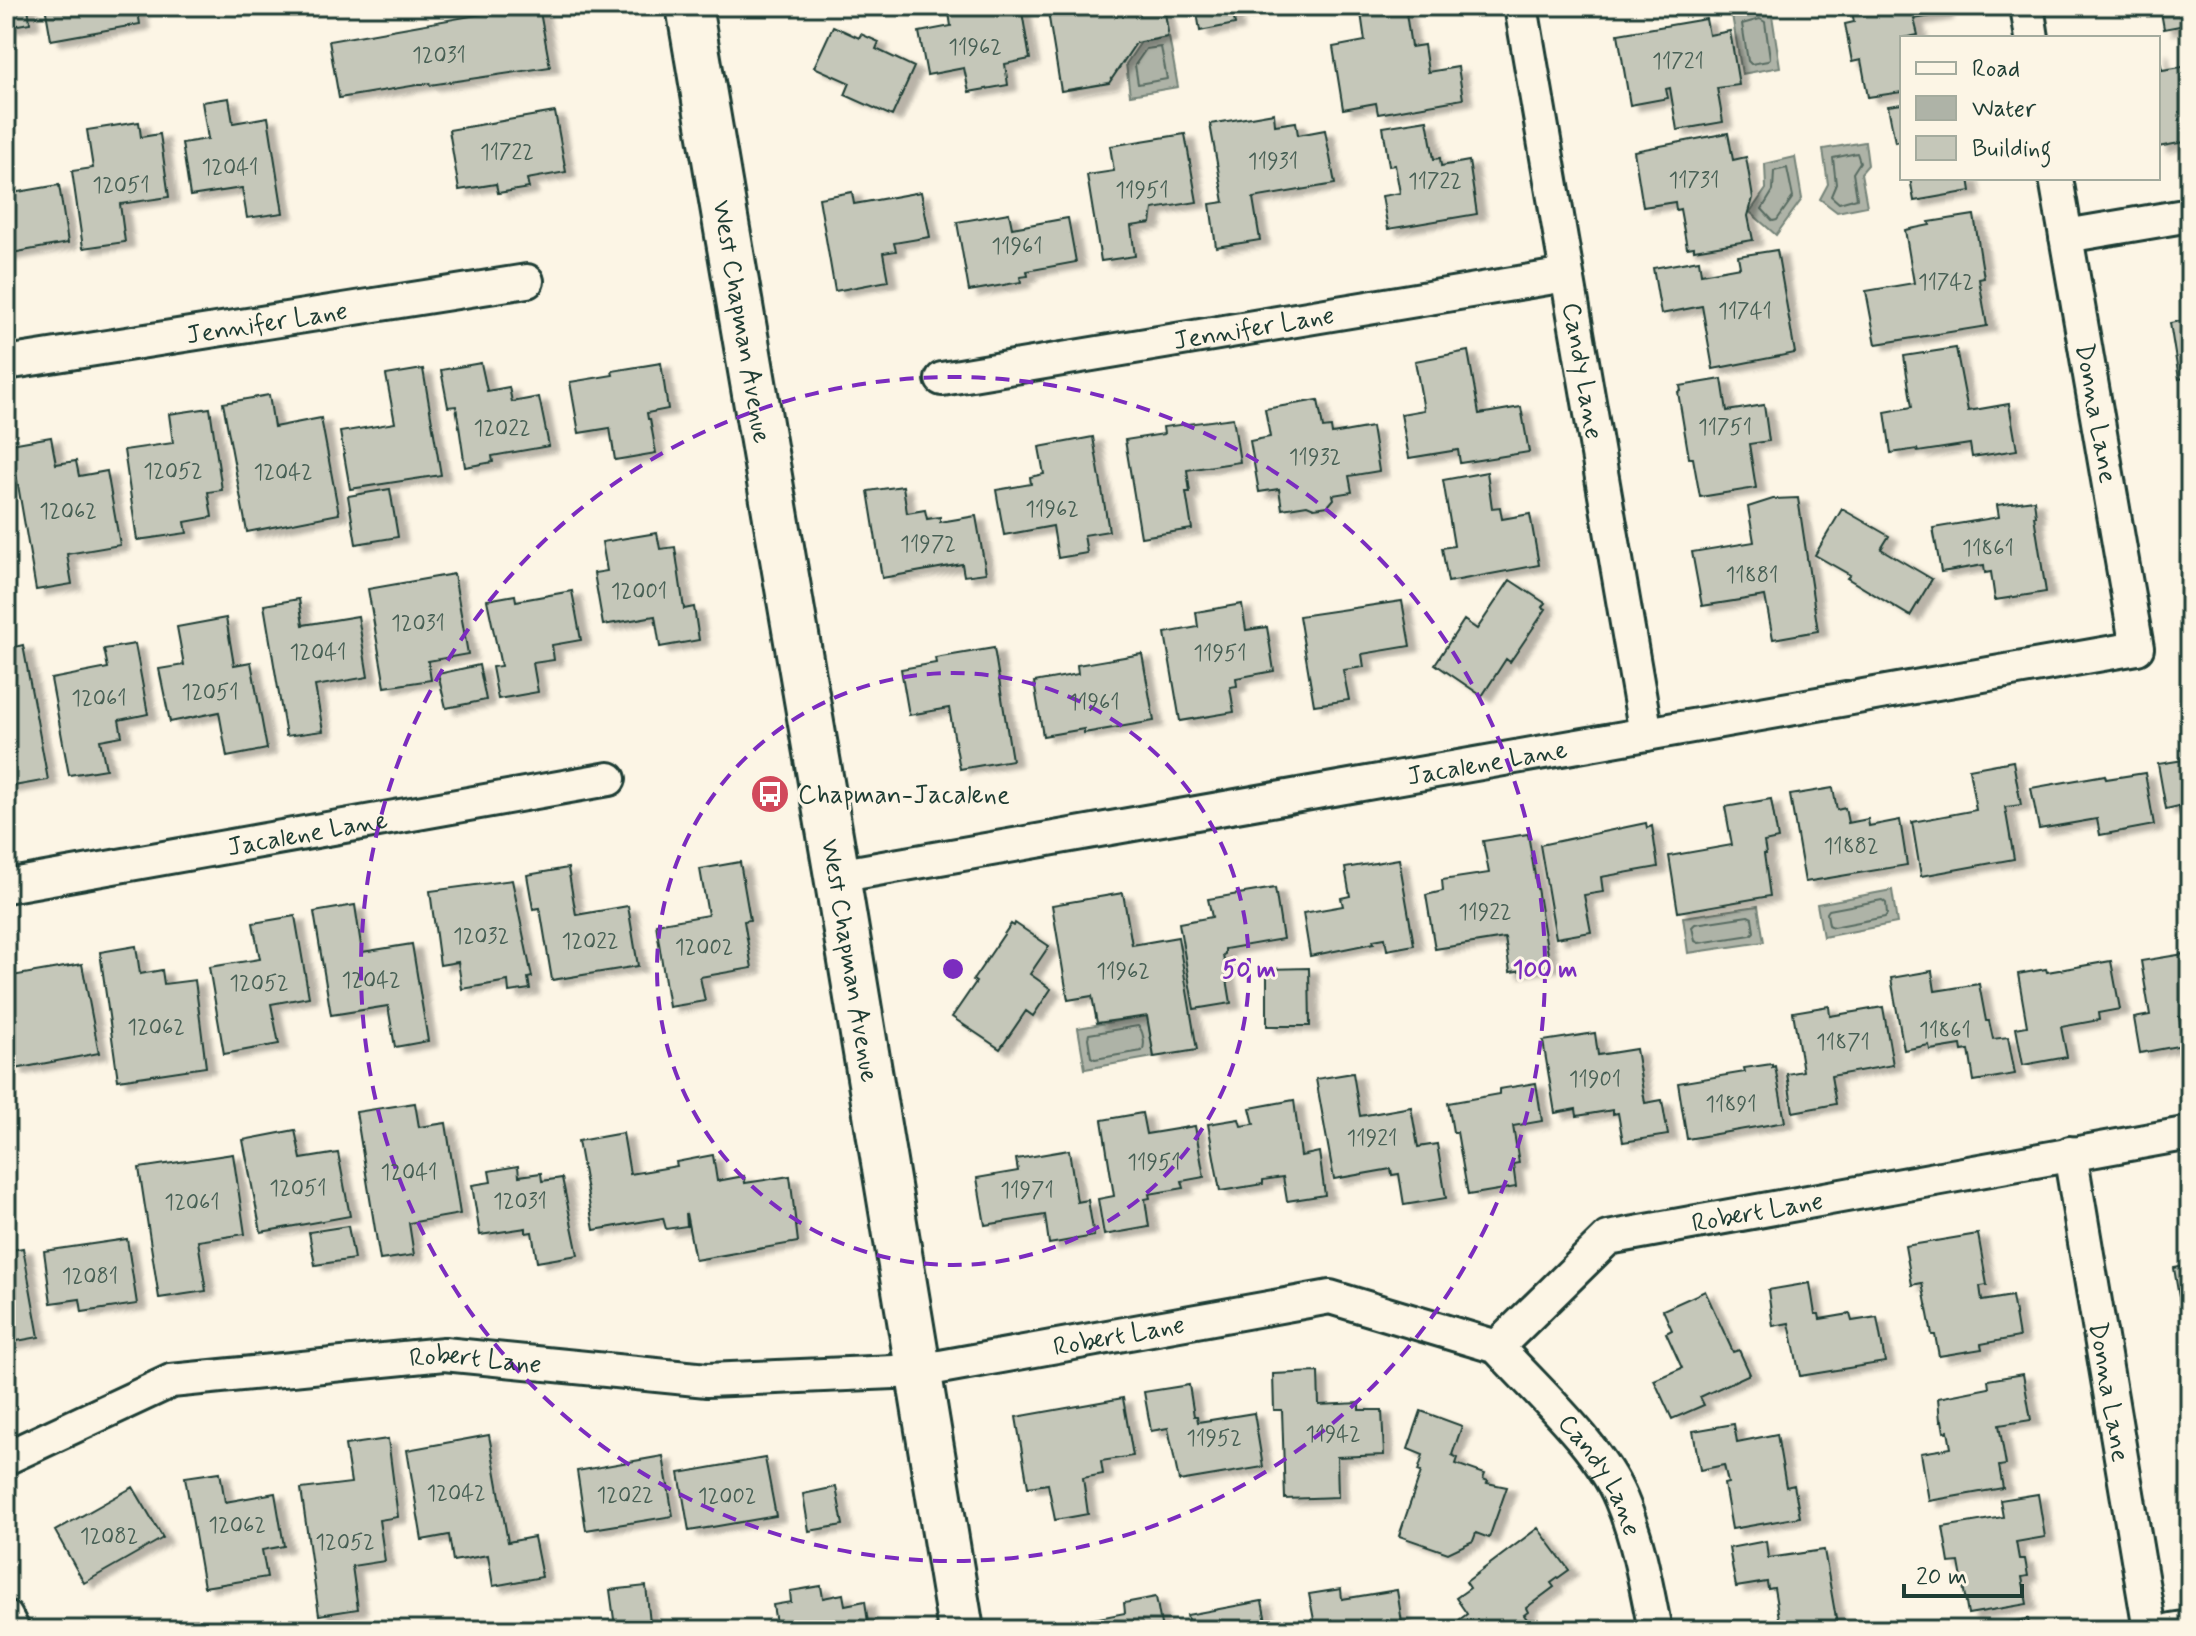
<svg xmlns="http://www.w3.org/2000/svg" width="2196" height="1636" viewBox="0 0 2196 1636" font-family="Mynerve,sans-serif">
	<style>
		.water { fill: #aeb3a7; stroke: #758479; stroke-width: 2 }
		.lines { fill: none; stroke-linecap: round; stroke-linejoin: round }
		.shore { stroke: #586c62; stroke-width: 2 }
		.building { fill: #c5c7b9; stroke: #1f3d34; stroke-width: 2; filter: url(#shadow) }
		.minor-casing { stroke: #1f3d34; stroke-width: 38 }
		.primary-casing { stroke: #1f3d34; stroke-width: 50 }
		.minor { stroke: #fcf5e5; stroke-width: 32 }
		.primary { stroke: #fcf5e5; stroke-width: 44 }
		.ring { fill: none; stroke: #7b2cbf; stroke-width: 4; stroke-dasharray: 14 10 }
		.labels { text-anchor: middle; stroke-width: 6; stroke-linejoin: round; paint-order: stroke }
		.number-label { font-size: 22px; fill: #486055 }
		.street-label { font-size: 26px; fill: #1f3d34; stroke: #fcf5e5 }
		.poi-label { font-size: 26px; fill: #1f3d34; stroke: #fcf5e5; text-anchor: start }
		.centre { fill: #7b2cbf; stroke: #fcf5e5; stroke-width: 4 }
		.ring-label { font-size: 24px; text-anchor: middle; font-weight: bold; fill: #7b2cbf; stroke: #fcf5e5; stroke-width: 6; stroke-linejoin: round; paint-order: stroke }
	</style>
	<defs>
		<filter id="shadow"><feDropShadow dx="9" dy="5" stdDeviation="2" flood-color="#0004"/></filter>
	</defs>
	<rect width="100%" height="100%" fill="#fcf5e5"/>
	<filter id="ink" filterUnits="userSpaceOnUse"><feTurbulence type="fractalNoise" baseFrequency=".0125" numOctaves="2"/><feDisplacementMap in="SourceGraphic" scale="16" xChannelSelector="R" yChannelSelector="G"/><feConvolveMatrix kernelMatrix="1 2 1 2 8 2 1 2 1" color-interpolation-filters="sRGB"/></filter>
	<g filter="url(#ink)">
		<path class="water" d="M1771,9l9,58 -38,7 -10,-59z
			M1169,37l9,50 -48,8 -4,-31 15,-22z
			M1865,142l3,23 -7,8 6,33 -30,6 -17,-13 8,-15 -5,-35z
			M1795,157l7,42 -26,36 -26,-23 16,-23 -1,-25z
			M1892,890l5,33 -74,14 -6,-33z
			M1758,906l6,36 -76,11 -5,-36z
			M1147,1016l7,41 -69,12 -7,-41z"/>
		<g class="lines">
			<path class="shore" d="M1760,19l5,3 5,36 -2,3 -17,3 -3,-3 -6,-37z
				M1161,47l6,32 -29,5 -3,-19 11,-16z
				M1857,153l3,9 -7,11 4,25 -18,5 -8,-7 5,-12 -3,-26z
				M1787,168l6,29 -16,23 -4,1 -11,-12 11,-18 1,-20z
				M1882,900l4,3 1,11 -2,3 -52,10 -4,-2 -2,-12 2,-3z
				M1748,916l4,2 2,14 -3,3 -52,8 -4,-2 -3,-14 3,-3z
				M1138,1026c5,4 8,19 4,25l-47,8 -4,-2 -3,-19 1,-4z"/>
		</g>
		<path class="building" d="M6,6h22l2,17 -24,4z
			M45,6h92l3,18 -89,16z
			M528,6h11l11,61 -120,18 -1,-2 -90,15 -10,-57z
			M987,6h34l9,53 -25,5 3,21 -39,7 -5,-24 -37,7 -8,-43 32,-6 -2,-13z
			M1047,6h117l4,26 -1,5 -31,6 -27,40 -48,8z
			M1196,6h80l-43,7 2,11 -35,7z
			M1405,6l6,41 13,-2 4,27 30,-5 5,32 -85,15 -2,-11 -33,6 -10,-62 32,-6 -4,-28z
			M1851,6h92l1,8 -30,5 4,16 -16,3v54l-34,5 -7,-37 -9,2 -7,-38 9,-2z
			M2160,6h30v18l-26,5z
			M1706,19l3,16 21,-4 9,54 -22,3 6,34 -46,8 -7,-42 -4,1 2,9 -38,7 -12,-71z
			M833,26l26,12 2,-4 18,8 -3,7 38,18 -22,49 -47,-21 5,-12 -36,-16z
			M2158,50l4,20 26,-4 -1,-6 3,-1v82l-32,6z
			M229,98l4,25 35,-6 15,96 -36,5 -5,-30 -52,8 -8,-53 26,-4 -6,-37z
			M1902,104v36l-7,2 -7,-36z
			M555,112l11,60 -39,7 2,9 -31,5 -2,-9 -37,6 -10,-60z
			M1274,113l1,12 21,-3 2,13 27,-5 10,54 -82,14 7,42 -44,7 -6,-43 14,-2 -14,-78z
			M1427,120l7,39 6,-1 1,8 28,-5 8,53 -89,15 -6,-33 18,-3 -5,-28 -6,1 -6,-39z
			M139,122l2,15 19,-3 9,63 -49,7 5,38 -42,6 -11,-77 21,-3 -6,-38z
			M1728,133l5,27 13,-3 7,41 -5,18 5,24 -59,10v-3l-7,1 -7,-39 -4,1 -1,-8 -32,5 -9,-56z
			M1185,134l12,68 -44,7 -2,14 -20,3 4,30 -34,5 -14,-86 27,-4 -4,-25z
			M1910,178h59l2,13 -57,10z
			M59,185l9,58 -62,11v-60z
			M852,192l2,12 67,-12 9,45 -36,6 2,8 -13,2 5,28 -53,10 -16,-93z
			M1009,213l3,15 56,-10 8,44 -49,9 1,5 -8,1 1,5 -52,9 -12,-69z
			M1974,215l10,63 -5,1 8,47 -111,18 -10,-53 48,-8 -9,-53 25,-5 -1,-3z
			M1777,250l18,103 -82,16 -11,-63 -41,8 -8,-46 46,-8 2,14 39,-7 -2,-11z
			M2190,319v58l-11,2 -9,-56z
			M1956,348l12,63 41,-7 8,46 -45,7 -2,-13 -52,8 -1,-3 -26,4 -6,-41 27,-5 -8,-51z
			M1468,351l11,63 42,-7 8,45 -69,11 -2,-13 -49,8 -8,-44 23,-4 -9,-49z
			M481,363l6,28 22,-4 3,15 27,-5 10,49 -57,10 1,6 -28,5 -9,-61 -8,1 -7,-37z
			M661,363l7,46 -21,4 1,6h2l6,34 -41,7 -5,-32 -31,5 -9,-51 43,-7 -1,-4z
			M423,369l18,106 -91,14 -10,-57 55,-9 -9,-48z
			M1722,379l5,32 37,-6 5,36 -20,3 7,44 -56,9 -7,-39h-4l-11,-66 3,-1 -1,-5z
			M269,395l5,32 47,-9 18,96 -92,18 -24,-129z
			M1318,400l5,28 8,-1 1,7 40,-7 7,44 -30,5 3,16 -19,3 1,4 -6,7 -14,2 -7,-3 -25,4 -3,-20 -20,3 -9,-51 20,-4 -5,-28z
			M210,408l12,82 -14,2 4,25 -27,5 2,11 -50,7 -13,-90 49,-7 -4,-29z
			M1233,418l7,44 -53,8 3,22h-4l6,37 -51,8 -16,-97 39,-6 -1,-7z
			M51,437l5,27 20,-3 3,15 28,-5 13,74 -53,9 5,30 -36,6 -25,-146z
			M1093,437l16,94 -25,4 3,18 -29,5 -5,-32 -49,9 -8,-45 35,-6 -1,-7 14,-3 -5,-27z
			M1487,472l5,36 8,-1 2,12 28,-5 9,51 -91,17 -6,-34 12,-2 -11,-66z
			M903,486l4,27 18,-3 2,9 13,-2v5l36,-6 10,57 -22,3 -2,-12 -80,14 -14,-87z
			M390,489l8,48 -42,7 -8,-48z
			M1798,498l20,133 -45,8 -8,-43 -63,10 -10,-54 62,-10 -6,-35 25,-8z
			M2034,500l2,16h-2l12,76 -51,8 -4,-28 -6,1 -1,-8 -43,7 -8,-44 66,-11 -2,-12z
			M1842,509l47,27 -8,13 51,30 -22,37 -63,-38 3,-3 -35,-20z
			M657,533l3,16 15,-2 9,62 10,-2 5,33 -39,7 -5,-31 -52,9 -9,-52 13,-2 -5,-29z
			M454,574l14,80 -40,7 3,19 -46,7 -17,-98z
			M1510,580l35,23 -3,4 4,2 -36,53 -4,-3 -24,37 -47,-32 29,-44 13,9z
			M572,591l9,49 -29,5 2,15 -21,3 5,29 -40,7 -6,-32 9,-1 -14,-66 28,-5 1,6z
			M299,599l4,26 55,-9 10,61 -53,9 8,45 -37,5 -22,-131z
			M1402,601l8,45 -48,8 2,13 -21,3 6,30 -35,5 -15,-89z
			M1242,604l4,26 21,-3 7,44 -38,7 1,8 -7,1 4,25 -54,9 -15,-88 33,-6 -2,-15z
			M226,618l8,47 17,-3 16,87 -40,8 -8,-45 -49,10 -11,-53 25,-4 -7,-38z
			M135,644l13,70 -29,6 3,16 -22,4 6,29 -37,6 -18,-96 57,-11 -4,-19z
			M23,645l25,135 -40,7 -2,-138z
			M994,648l18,112 -52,9 -11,-61 -40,7 -8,-46 35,-6 -1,-5z
			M1142,654l12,67 -70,12v-4l-41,7 -9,-54 44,-8 -1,-9z
			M479,665l7,35 -40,8 -8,-34z
			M2190,759v98h-2l-9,-51 -13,3 -8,-45z
			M2013,761l8,44 -16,2 9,52 -93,17 -9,-54 64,-12 -7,-41z
			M2145,773l9,52 -54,10 -3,-16 -58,10 -8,-41 74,-13 1,4z
			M1833,788l4,22 8,-2 3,15 20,-4 1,7 31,-6 7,45 -102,17 -15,-87z
			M1771,799l7,40 -14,3 2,12h-2l6,42 -92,16 -9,-56 63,-11 -7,-38z
			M1646,823l1,5 5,-2 6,41 -57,10 2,15 -19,3 7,37 -35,6 -16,-93z
			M1528,834l22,132 -40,6 -5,-34 -70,11 -9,-54 17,-4 -1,-11 47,-7 -6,-32z
			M1399,859l15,86 -27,5 -2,-12 -12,2 1,3 -64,13 -7,-43 40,-7 -2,-8 9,-2 -5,-28z
			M740,862l10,58 -6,1 8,47 -52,9 5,24 -36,6 -13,-83 52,-9 -8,-46z
			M568,868l8,47 52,-9 10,60 -86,14 -12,-72 -7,1 -6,-34z
			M512,880l20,97 -4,1 2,11 -21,3 -1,-11 -46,8 -4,-27 -18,3 -10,-74z
			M1275,888l8,51 -58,10v5l-2,1 8,48 -37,6 -15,-86 33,-6 -4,-18z
			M1123,893l9,52 46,-8 19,113 -43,7 -7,-41 -50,7 -5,-27 -24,4 -16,-95z
			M355,905l7,47 50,-8 16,97 -33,6 -7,-41 -57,9 -17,-103z
			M295,916l14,81 -38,7 8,40 -55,10 -15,-87 51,-8 -7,-36z
			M1015,923l34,23 -19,28 21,15 -18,27 -7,-5 -26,38 -48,-32 24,-35 -3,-2 38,-56 3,2z
			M136,946l4,28 22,-4 2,14 31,-4 11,87 -88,13 -18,-128z
			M2190,953v57l-6,2v4l-5,1 4,28 -43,8 -6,-35 16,-3 -9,-54z
			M2111,961l9,48 -22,4 1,7 -38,7 6,30 -44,8 -7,-37 11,-2 -9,-52 28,-5 1,3z
			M82,964l17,89 -84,16 -9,-52v-40z
			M1309,968l1,58h-43v-57z
			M1932,971l3,20 44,-7 7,37h3l4,18 15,-2 7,37 -41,7 -5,-31 -7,1 -1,-6 -31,5 -1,-5 -25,5 -13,-72z
			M1829,1006l1,10 53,-9 10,58 -62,11 5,28 -43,8 -6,-38 16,-3 -10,-59z
			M1595,1033l3,22 38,-6 9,54 17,-3 6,35 -45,7 -5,-29 -5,1v-4l-36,6 -1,-7 -21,4 -12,-72z
			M1772,1064v3l3,-1 10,56 -98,17 -9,-56 67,-11 -1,-4z
			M1353,1073l7,43 51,-9 7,40 19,-3 9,54 -42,7 -5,-31 -7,1 -1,-6 -57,10 -18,-100z
			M1536,1083l6,38 -29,5 6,37 -6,1 3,23 -48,8 -11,-63h-4l-5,-29 51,-9v-5z
			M1294,1100l7,56 18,-4 6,43 -38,6 -4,-24 -20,3v4l-43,7 -12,-67 31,-5 2,7 13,-2 -4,-16z
			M415,1103l4,24 27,-4 14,91 -51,9 5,32 -34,5 -24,-148z
			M1142,1113l4,21 49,-8 9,51 -22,4 2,7 -35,6 1,4 -5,1 4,28 -45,8 -6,-36 16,-3 -12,-76z
			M295,1130l6,29 37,-6 12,63 -89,16 -18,-92z
			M623,1133l7,41 47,-8 -1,-4 37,-7 4,26 27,-5 1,7 45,-7 8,66 -103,18 -9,-47 1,13 -21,3 -3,-11 -69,12 -16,-89z
			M1069,1150l8,52 11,-2 6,36 -45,8 -4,-29 -60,10 -8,-47 41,-7 -2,-12z
			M233,1154l12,80 -47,7 8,50 -47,7 -20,-130z
			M518,1166l1,10 22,-3 1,8 20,-3 16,77 -41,7 -5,-30 -6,1v-5l-46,7 -8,-50 19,-3 -2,-11z
			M348,1226l6,33 -39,6 -6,-33z
			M1978,1234l9,51 -7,1 2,15 30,-5 7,41 -38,7 1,5 -43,7 -4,-21h-3l-10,-52 -10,2 -7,-39z
			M127,1239l10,65 -55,8 -2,-13 -29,4 -7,-52z
			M23,1248l16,89 -33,6v-92z
			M2190,1265v42l-9,2 -7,-41z
			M1810,1283l5,31h4l1,5 30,-5 2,7 25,-4 8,45 -85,14 -11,-53 -16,3 -5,-36z
			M1705,1291l28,61 6,-2 11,24 -50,23 4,8 -32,14 -18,-39 28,-12 -16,-35 6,-3 -9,-20z
			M1318,1372l1,33 40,-2v7h23l2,45 -47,2 1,40 -53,2 -3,-89h-8l-1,-36z
			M2023,1374l8,46 -32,5 7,40 -7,1 4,22 -74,13 -8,-48 30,-5 -3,-17 -4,1 -2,-12 -2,1 -2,-23 51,-10 -1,-8z
			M1189,1385l5,31h3l1,6 56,-9 9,54 -84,14 -11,-53 -17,3 -7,-39z
			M1123,1398l10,58 -32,5 2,13 -20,4 5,36 -33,6 -7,-36 -20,3 -12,-70z
			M1421,1411l41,15 -10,29 6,3 -2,6 29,10 -2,5 5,2 -1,2 20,4 -18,51 -13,-5 -3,8 -25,12 -49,-17 22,-64 -3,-1 5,-16 -15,-6z
			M1734,1424l3,18 40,-8 9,53 8,-2 6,32 -68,12 -8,-45 4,-1 -4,-18 -24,5 -7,-39z
			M489,1435l19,107 26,-5 8,40 -49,9 -5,-31 -35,6 -4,-26 -27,5 -15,-90z
			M388,1439l10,78 -19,3 6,41 -33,5 6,43 -39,6 -18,-126 50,-6 -6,-38z
			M663,1456l10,60 -87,14 -9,-59z
			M765,1458l11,58 -87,15 -10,-58z
			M220,1472l5,30 50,-9 9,53 -22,4 5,27 -63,10 -19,-110z
			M133,1487l30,51 -79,45 -29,-52z
			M836,1487l7,38 -34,6 -6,-37z
			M2038,1494l7,43 -29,5 3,17h6l3,17 -6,1 5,27 -59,10 -9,-52 -10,1 -6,-36 60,-10 -3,-17z
			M1538,1528l31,42 -18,13 3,4 -28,21 2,4 -4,3 11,15h-69l-7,-10 8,-6 -11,-16 14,-10 -4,-6z
			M1766,1541l2,17 56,-8 14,80h-57l-7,-42 -6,1 -1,-7 -31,5 -7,-39z
			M646,1586l4,37 -35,4 -5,-37z
			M821,1586l2,12 20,-4 2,11 20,-4 4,29h-92l-4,-25 18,-3 -1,-11z
			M1341,1589l1,10 55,-9 6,39 19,-3 1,4h-107l-7,-36z
			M1156,1597l6,33h-107l33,-7v-3l37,-7 -1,-10z
			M1262,1601l5,26 30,-5 2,8h-109l-3,-15z
			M2028,1619l2,11h-68z"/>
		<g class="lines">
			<defs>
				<g id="minor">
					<path id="s1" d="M1521,6l125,728"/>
					<path d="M2027,6l5,32"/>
					<path d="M2066,236l124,-21"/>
					<path id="s2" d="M6,363l521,-82"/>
					<path id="s3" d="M942,379l624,-104"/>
					<path id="s4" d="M837,876l1300,-228 -81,-470"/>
					<path id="s5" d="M6,886l603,-107"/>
					<path id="s6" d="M2070,1153l80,477"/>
					<path id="s7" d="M1497,1347c39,43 102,99 124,152 18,42 25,87 34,131"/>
					<path id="s8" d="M6,1458l165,-77 273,-27 263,26 211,-9 412,-74 167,50 111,-109 582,-105"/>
					<path d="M6,1617l7,13"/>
					<path d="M2171,1630l19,-3"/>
				</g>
				<g id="primary">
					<path id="s9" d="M689,6l148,870 124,754"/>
				</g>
			</defs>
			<use href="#minor" class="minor-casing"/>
			<use href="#primary" class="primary-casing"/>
			<use href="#minor" class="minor"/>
			<use href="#primary" class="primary"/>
		</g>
	</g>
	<g class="ring">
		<circle cx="953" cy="969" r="296"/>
		<circle cx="953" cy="969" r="592"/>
	</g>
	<defs>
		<symbol id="bus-disc" viewBox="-11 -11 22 22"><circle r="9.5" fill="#d1495b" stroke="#fcf5e5"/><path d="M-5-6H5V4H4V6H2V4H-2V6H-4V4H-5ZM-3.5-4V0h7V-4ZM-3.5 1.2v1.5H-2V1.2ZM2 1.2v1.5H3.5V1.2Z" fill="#fff"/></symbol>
	</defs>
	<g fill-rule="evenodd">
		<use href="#bus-disc" x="748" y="772" width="44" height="44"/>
	</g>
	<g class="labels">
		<g class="number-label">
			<text x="975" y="54">11962</text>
			<text x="439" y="62">12031</text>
			<text x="1678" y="68">11721</text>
			<text x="507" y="159">11722</text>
			<text x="1273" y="168">11931</text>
			<text x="230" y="174">12041</text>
			<text x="1694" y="187">11731</text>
			<text x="1435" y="188">11722</text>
			<text x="121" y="192">12051</text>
			<text x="1142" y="197">11951</text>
			<text x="1017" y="253">11961</text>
			<text x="1946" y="289">11742</text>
			<text x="1745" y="318">11741</text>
			<text x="1725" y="434">11751</text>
			<text x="502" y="435">12022</text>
			<text x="1315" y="464">11932</text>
			<text x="173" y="478">12052</text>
			<text x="283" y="479">12042</text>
			<text x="1052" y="516">11962</text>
			<text x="68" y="518">12062</text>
			<text x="928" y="551">11972</text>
			<text x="1988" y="555">11861</text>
			<text x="1752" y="582">11881</text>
			<text x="639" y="598">12001</text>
			<text x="418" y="630">12031</text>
			<text x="318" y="659">12041</text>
			<text x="1220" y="660">11951</text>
			<text x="210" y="699">12051</text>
			<text x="99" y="705">12061</text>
			<text x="1094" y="709">11961</text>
			<text x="1851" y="853">11882</text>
			<text x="1485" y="919">11922</text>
			<text x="481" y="943">12032</text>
			<text x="590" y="948">12022</text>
			<text x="704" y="954">12002</text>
			<text x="1123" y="978">11962</text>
			<text x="371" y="987">12042</text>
			<text x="259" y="990">12052</text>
			<text x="156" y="1034">12062</text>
			<text x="1945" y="1037">11861</text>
			<text x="1843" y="1049">11871</text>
			<text x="1595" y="1086">11901</text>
			<text x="1731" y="1111">11891</text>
			<text x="1372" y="1145">11921</text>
			<text x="1154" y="1169">11951</text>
			<text x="409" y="1179">12041</text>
			<text x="298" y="1195">12051</text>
			<text x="1027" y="1197">11971</text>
			<text x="520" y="1208">12031</text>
			<text x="192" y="1209">12061</text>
			<text x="90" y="1283">12081</text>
			<text x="1333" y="1441">11942</text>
			<text x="1214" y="1445">11952</text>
			<text x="456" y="1500">12042</text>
			<text x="625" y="1502">12022</text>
			<text x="727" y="1503">12002</text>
			<text x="237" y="1532">12062</text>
			<text x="109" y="1543">12082</text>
			<text x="345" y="1549">12052</text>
		</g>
		<g class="street-label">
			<text dy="9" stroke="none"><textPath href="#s9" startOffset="320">West Chapman Avenue</textPath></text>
			<text dy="9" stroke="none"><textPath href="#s2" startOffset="264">Jennifer Lane</textPath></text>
			<text dy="9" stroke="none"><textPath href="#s3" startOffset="316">Jennifer Lane</textPath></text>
			<text dy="9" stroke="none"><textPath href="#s1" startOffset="370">Candy Lane</textPath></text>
			<text transform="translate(2097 413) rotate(80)" y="9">Donna Lane</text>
			<text dy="9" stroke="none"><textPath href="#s4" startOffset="660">Jacalene Lane</textPath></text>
			<text dy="9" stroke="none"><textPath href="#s5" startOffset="306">Jacalene Lane</textPath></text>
			<text dy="9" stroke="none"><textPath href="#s9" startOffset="968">West Chapman Avenue</textPath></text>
			<text dy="9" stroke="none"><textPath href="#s8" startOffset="1832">Robert Lane</textPath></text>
			<text dy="9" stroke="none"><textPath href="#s8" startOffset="1136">Robert Lane</textPath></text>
			<text dy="9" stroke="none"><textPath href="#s8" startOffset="488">Robert Lane</textPath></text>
			<text dy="9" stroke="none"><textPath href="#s6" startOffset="242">Donna Lane</textPath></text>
			<text dy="9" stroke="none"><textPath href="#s7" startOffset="166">Candy Lane</textPath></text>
		</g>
		<g class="poi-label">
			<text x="798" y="803">Chapman-Jacalene</text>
		</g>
	</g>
	<circle cx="953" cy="969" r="12" class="centre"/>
	<g class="ring-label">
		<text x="1249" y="977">50 m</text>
		<text x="1545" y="977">100 m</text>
	</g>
	<rect width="2196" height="1636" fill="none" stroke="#fcf5e5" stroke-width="32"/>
	<rect x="16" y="16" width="2164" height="1604" fill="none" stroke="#1f3d34" stroke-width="3" filter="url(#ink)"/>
	<rect x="1900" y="36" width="260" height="144" fill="#fcf5e5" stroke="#a4ab9e" stroke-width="2"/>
	<rect x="1916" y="62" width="40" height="12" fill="#fcf5e5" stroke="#a4ab9e" stroke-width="2"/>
	<text x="1972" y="76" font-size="24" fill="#1f3d34">Road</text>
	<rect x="1916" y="96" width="40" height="24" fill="#aeb3a7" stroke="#a4ab9e" stroke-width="2"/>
	<text x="1972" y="116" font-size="24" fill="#1f3d34">Water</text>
	<rect x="1916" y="136" width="40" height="24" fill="#c5c7b9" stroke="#a4ab9e" stroke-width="2"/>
	<text x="1972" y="156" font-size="24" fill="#1f3d34">Building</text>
	<path d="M1904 1584v12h118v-12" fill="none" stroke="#1f3d34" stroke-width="4"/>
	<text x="1916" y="1584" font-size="24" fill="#1f3d34" stroke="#fcf5e5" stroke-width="6" paint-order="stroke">20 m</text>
</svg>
